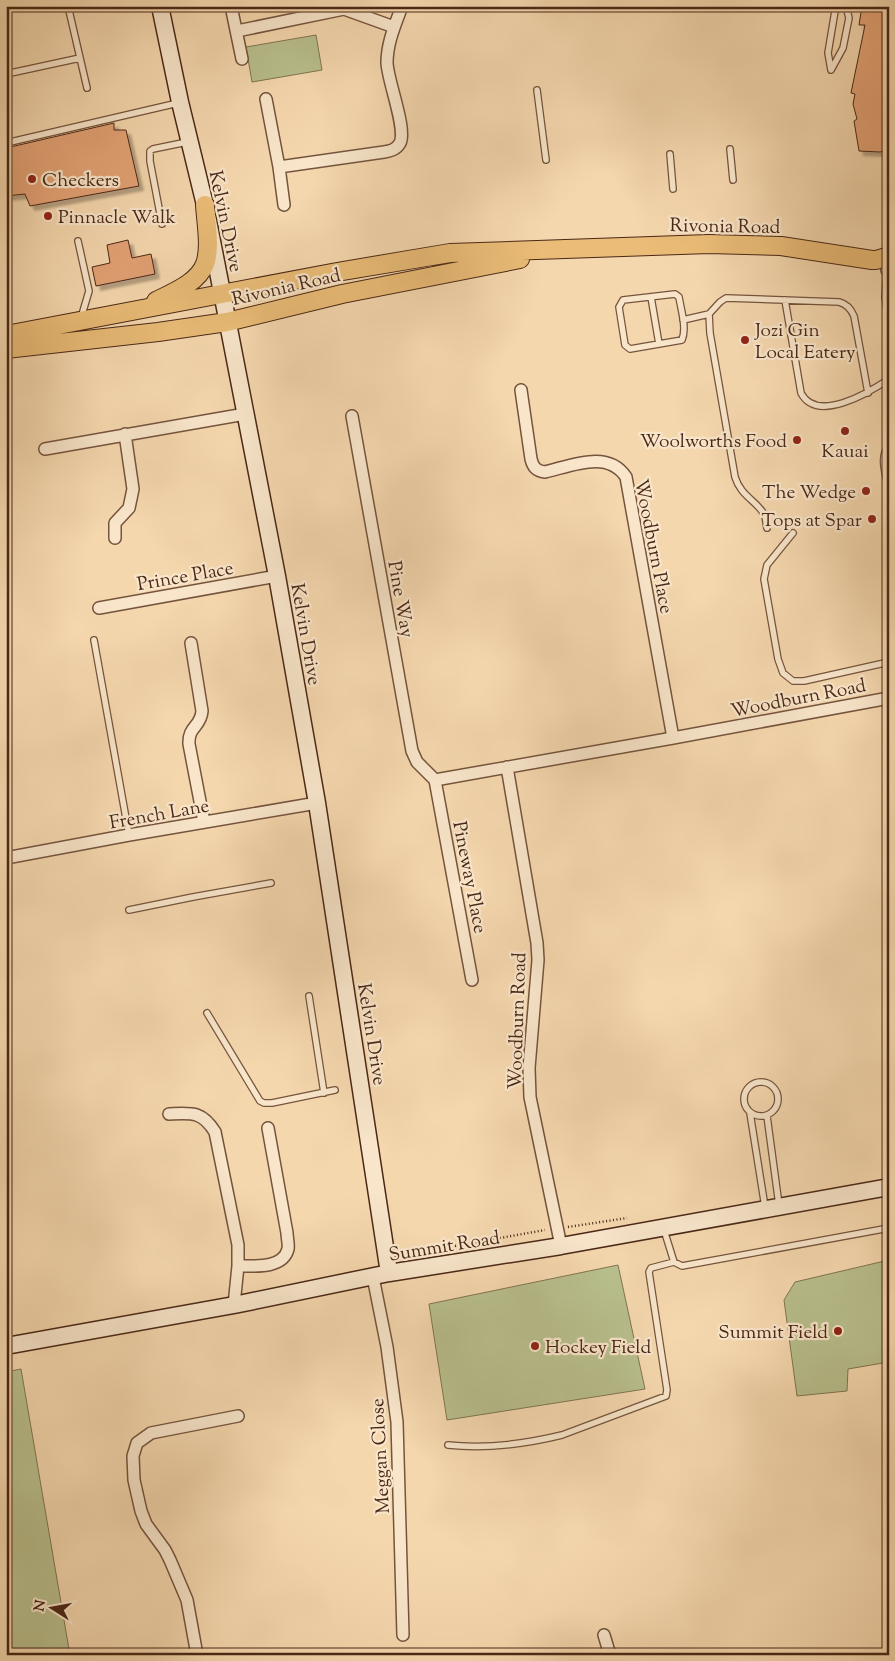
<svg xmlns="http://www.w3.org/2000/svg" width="895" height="1661" viewBox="0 0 895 1661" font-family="'Sorts Mill Goudy',serif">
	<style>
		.green { fill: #b8bf8d; stroke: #817452 }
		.building { fill: #e3a275; stroke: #4a2817; filter: url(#shadow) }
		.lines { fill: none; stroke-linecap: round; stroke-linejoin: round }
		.lane-casing { stroke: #75543d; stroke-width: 8 }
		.street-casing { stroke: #75543d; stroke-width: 14 }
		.secondary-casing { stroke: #4a2817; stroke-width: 19 }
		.primary-casing { stroke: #4a2817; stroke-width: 20 }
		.path { stroke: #4a2817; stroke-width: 2.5; stroke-dasharray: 1 2.5; stroke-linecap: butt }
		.lane { stroke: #f8e5ca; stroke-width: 5.5 }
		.street { stroke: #f8e5ca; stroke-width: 11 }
		.secondary { stroke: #f8e5ca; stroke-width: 16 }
		.primary { stroke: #eabc77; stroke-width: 18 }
		.poi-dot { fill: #8f2418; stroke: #f8e5ca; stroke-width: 2 }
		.labels { text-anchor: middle; stroke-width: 4.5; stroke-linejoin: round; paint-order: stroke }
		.poi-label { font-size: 19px; fill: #4a2817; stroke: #f8e5ca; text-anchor: start }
		.street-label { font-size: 19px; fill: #4a2817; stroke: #f8e5ca }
	</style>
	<defs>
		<filter id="shadow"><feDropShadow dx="4.5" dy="4.5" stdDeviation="1" flood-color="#0004"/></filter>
	</defs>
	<rect width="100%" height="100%" fill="#f5d7ae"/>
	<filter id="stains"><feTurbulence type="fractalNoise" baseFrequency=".004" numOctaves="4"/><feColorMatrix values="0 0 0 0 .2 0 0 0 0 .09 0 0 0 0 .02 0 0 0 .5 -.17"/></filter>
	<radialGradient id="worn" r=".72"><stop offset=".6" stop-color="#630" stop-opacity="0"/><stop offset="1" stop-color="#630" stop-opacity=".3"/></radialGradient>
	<path class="green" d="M316,35l6,35 -70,12 -6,-35z
		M889,1260v102l-41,7 -1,22 -50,5 -13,-96 11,-18z
		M618,1265l27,124 -198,31 -18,-116z
		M21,1369l49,286h-64v-283z"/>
	<path class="building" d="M862,6h27v144l-9,2 -21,-1 -5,-30 3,-2 -4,-15 2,-10 -4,-1 14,-68h-6z
		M114,123v7h12l13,56 -109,20 -5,-12 -19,2v-48z
		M128,240l4,18 19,-4 4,20 -59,12 -4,-19 18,-4 -3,-18z"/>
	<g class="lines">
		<defs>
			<path id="lane" d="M68,6l19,82
				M840,6l-5,5 -7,42 3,17 12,-22 6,-30 -3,-12
				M6,74l74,-16
				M537,90l9,70
				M6,143l172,-40
				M730,149l3,31
				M670,154l3,35
				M162,224l-12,-63v-10l3,-2 34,-7
				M78,241l11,50 -8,27
				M887,270l-2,27 4,27
				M675,294l4,3c2,13 8,31 3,43l-52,9 -5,-4 -6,-38 4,-7z
				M651,297l8,47
				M785,300l16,93c16,31 69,-1 88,-14
				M683,320l26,-6
				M889,447c-11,8 -2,32 0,44
				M767,528c-1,-4 -1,-8 -2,-12 -7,-15 -24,-19 -30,-39l-25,-144 -1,-19 11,-12 6,-4 113,4c8,2 12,7 15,14l14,77
				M793,533l-26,32 -3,14 14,80 5,14 10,8h11l85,-19
				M94,640l35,195
				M129,910l64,-13 78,-14
				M309,996l15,97
				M207,1013l53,88 4,2h8l63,-13
				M744 1099a17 17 0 1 1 34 0a17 17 0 1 1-34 0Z
				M750,1113l15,94
				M767,1116l12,89
				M664,1230l10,32 8,4 207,-38
				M448,1445c37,4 77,-1 114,-10l104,-39 1,-6 -18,-118 2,-4 23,-6"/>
			<path id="street" d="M231,6l11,53
				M237,31l107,-22 50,18
				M266,99l13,68 5,38
				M279,167l105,-15c6,-1 12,-2 16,-9 7,-14 -12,-61 -13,-80 0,-20 8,-38 15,-57
				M887,270l2,-6
				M521,390l10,69c2,8 5,12 14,13 26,-6 63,-23 81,5l47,261
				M352,416l60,335 5,11 18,18
				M45,449l200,-35
				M115,538v-15l14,-15 4,-19 -8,-55
				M99,608l178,-32
				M191,643l11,68c-1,16 -14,15 -13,33l15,78
				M507,767l30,176 1,17 -9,108 1,29 31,149
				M435,780l238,-42 216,-40
				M435,780l37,200
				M6,858l123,-23 188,-32
				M169,1114c23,-1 33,-3 46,18l23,113v21l-4,39
				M238,1266c16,0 45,3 50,-17 1,-4 -1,-11 -1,-16l-19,-105
				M373,1277l14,70 10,75 6,213
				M604,1635l6,20
				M197,1655l-10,-55 -17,-40 -5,-10 -19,-26 -5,-13 -7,-31 -1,-24 4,-13 14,-10 87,-17"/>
			<path id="secondary" d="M160,6l20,96 25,103 72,371 40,227 72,470
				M6,1346l228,-41 155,-32 172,-27 328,-59"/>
			<path id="primary" d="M156,301c16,-8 42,-18 49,-37 6,-16 1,-42 0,-59
				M6,335l331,-63 113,-19 259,-9 72,2 91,14h4l13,-4
				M6,349l152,-17 69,-10 115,-28 178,-35"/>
		</defs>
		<use href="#lane" class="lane-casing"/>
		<use href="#street" class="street-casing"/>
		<use href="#secondary" class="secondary-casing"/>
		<use href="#primary" class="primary-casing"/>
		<path class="path" d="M568,1227l59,-9
			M455,1246l90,-16"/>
		<use href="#lane" class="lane"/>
		<use href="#street" class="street"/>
		<use href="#secondary" class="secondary"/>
		<use href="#primary" class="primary"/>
	</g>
	<g class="poi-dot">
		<circle cx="32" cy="179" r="5"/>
		<circle cx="48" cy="216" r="5"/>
		<circle cx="745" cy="340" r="5"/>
		<circle cx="845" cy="431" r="5"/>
		<circle cx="797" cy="440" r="5"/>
		<circle cx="866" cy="491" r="5"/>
		<circle cx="872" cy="519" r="5"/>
		<circle cx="838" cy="1331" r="5"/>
		<circle cx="535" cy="1346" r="5"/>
	</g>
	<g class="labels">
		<g class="poi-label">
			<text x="42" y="186">Checkers</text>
			<text x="58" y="223">Pinnacle Walk</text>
			<text x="755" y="336">Jozi Gin<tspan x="755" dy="22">Local Eatery</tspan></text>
			<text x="787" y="447" text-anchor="end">Woolworths Food</text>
			<text x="845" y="457" text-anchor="middle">Kauai</text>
			<text x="856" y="498" text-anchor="end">The Wedge</text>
			<text x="862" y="526" text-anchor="end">Tops at Spar</text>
			<text x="828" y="1338" text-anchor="end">Summit Field</text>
			<text x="545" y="1353">Hockey Field</text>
		</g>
		<g class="street-label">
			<text transform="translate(227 221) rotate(78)" y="7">Kelvin Drive</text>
			<text transform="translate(725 225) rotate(1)" y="7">Rivonia Road</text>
			<text transform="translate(286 286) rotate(-13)" y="7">Rivonia Road</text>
			<text transform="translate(655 546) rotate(79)" y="7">Woodburn Place</text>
			<text transform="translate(185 575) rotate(-10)" y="7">Prince Place</text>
			<text transform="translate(402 599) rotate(80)" y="7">Pine Way</text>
			<text transform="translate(307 634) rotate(80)" y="7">Kelvin Drive</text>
			<text transform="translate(798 697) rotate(-11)" y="7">Woodburn Road</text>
			<text transform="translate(159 813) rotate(-10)" y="7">French Lane</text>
			<text transform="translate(471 877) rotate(79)" y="7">Pineway Place</text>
			<text transform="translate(516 1021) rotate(-88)" y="7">Woodburn Road</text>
			<text transform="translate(373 1034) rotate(81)" y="7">Kelvin Drive</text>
			<text transform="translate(444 1245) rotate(-9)" y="7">Summit Road</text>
			<text transform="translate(379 1456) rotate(-93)" y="7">Meggan Close</text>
		</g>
	</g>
	<rect width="895" height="1661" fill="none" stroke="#f5d7ae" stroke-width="25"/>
	<rect x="8" y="8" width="880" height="1646" fill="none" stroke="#4a2817" stroke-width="2.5"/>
	<rect x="12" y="12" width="870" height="1636" fill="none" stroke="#4a2817"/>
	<g transform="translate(52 1608) rotate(281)" stroke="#f8e5ca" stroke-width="4" paint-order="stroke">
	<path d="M0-4L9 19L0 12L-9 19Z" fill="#4a2817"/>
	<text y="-8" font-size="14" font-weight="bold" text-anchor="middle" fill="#4a2817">N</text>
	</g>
	<rect width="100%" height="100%" filter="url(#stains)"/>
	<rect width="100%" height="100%" fill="url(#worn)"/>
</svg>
